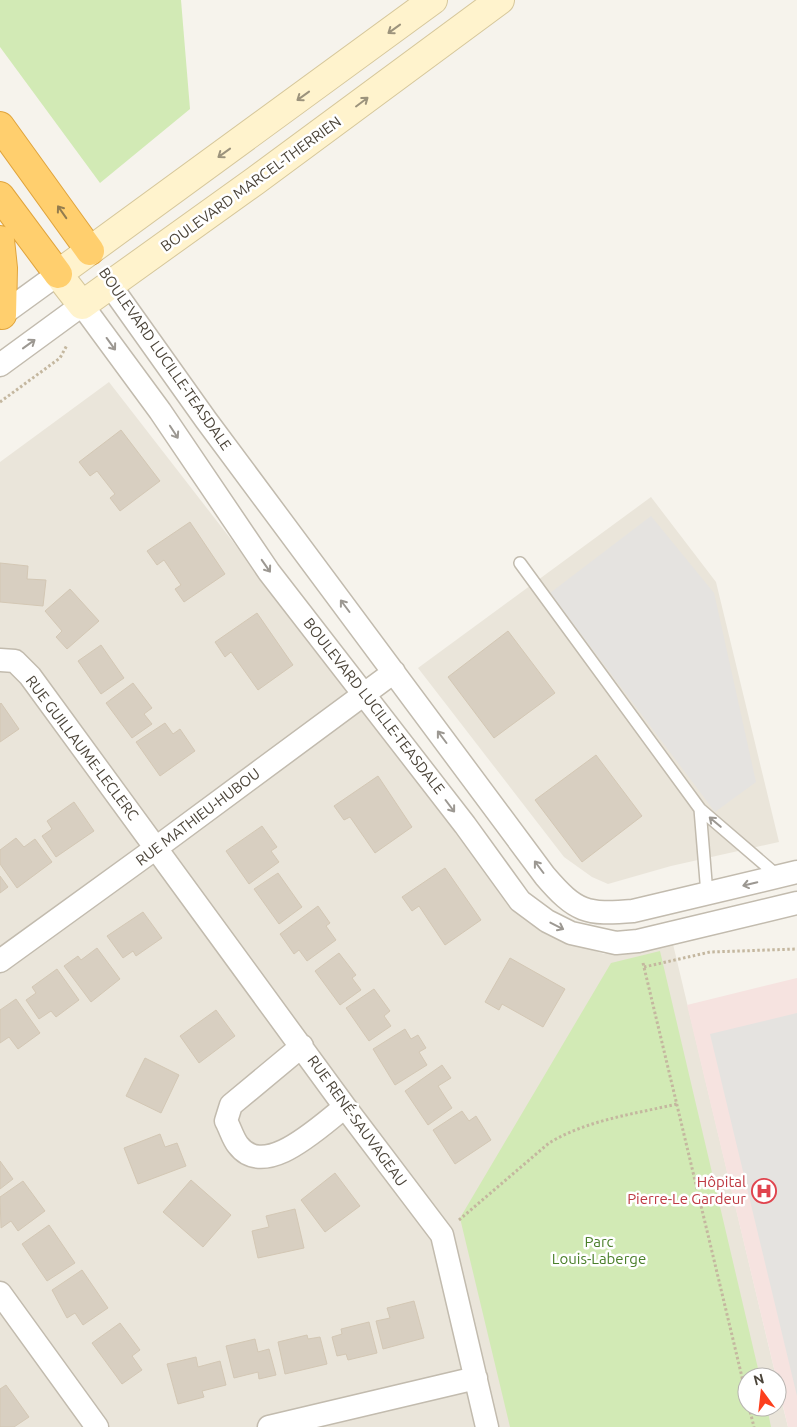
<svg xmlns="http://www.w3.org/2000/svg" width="797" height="1427" viewBox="0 0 797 1427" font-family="Ubuntu,sans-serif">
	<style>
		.residential { fill: #eae5da }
		.medical { fill: #f6e3e0 }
		.green { fill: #d2eab5 }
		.parking { fill: #e5e3e0 }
		.building { fill: #d8cfc1; stroke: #d3c7b4 }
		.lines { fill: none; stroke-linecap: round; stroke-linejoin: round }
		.lane-casing { stroke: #c2bbae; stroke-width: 14 }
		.street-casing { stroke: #c2bbae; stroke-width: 25 }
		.secondary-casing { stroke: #d6c79b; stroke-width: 30 }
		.highway-casing { stroke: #e0a43c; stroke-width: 30 }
		.path { stroke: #c4b79f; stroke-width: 3; stroke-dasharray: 2.5 2.5; stroke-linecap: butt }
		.lane { stroke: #fff; stroke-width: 11 }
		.street { stroke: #fff; stroke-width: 22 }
		.secondary { stroke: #fff3cd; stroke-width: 28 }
		.highway { stroke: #ffcf6e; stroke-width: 28 }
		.oneway { stroke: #9c937c }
		.oneway2 { stroke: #937c4e }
		.oneway3 { stroke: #9c9892 }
		.labels { text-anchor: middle; stroke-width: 5; stroke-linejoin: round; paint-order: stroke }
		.street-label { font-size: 15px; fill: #4b4439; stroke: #fff }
		.health-label { font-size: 15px; fill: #be3a42; stroke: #fff; text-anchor: end }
		.park-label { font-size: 15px; fill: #4a7f2a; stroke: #fff }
	</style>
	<rect width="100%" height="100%" fill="#f6f3ec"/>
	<path class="residential" d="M109,382l408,526 30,27 57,19 68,-14 104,437h-29v30h30v-24l11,44h-788v-965z
		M651,497l65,85 63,260 -108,24 -63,18 -16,-7 -28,-20 -146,-189z"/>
	<path class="medical" d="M797,978v449h-9l-101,-422z"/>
	<path class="green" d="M0,0h181l9,109 -90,74 -100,-136z
		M660,951l100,426h-13v30h20l4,20h-261l-50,-209 151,-255z"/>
	<path class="parking" d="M651,516l63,77 42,189 -41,30 -165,-219z
		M797,1013v383l-87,-362z"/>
	<path class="building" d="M121,430l39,51 -40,30 -10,-13 5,-4 -18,-23 -7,5 -11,-14z
		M190,522l35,52 -41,28 -9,-13 6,-4 -17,-25 -7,5 -10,-14z
		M0,563l28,3 -1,13 19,1 -3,26 -43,-4z
		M70,589l29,32 -32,28 -11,-12 6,-6 -17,-20z
		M257,613l36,52 -35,25 -27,-38 -6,5 -10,-15z
		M508,631l47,62 -61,45 -46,-61z
		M101,645l23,33 -23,16 -23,-33z
		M133,683l19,25 -8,6 8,10 -20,14 -26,-35z
		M1,703l18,26 -19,13v-38z
		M165,723l8,11 7,-5 15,22 -35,25 -24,-34z
		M596,755l46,61 -60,46 -47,-62z
		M378,776l34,51 -37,26 -25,-36 -6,3 -10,-14z
		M74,802l20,29 -38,26 -14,-21 10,-7 -5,-8z
		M262,826l15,21 -6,4 8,11 -30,22 -23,-33z
		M16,838l8,9 11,-8 17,23 -35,26 -17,-24v-14z
		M445,868l36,52 -36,25 -26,-39 -7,5 -10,-14z
		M278,873l24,34 -23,17 -25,-35z
		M0,876l8,11 -8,6z
		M318,906l12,17 -4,3 10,14 -29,21 -8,-11 -5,4 -14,-20z
		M143,912l19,26 -26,18 -3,-5 -10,7 -16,-22z
		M97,948l23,31 -29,23 -27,-36 14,-10 3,4z
		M339,953l17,22 -4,3 9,12 -21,15 -25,-34z
		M510,958l55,31 -22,38 -41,-23 -3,6 -14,-8z
		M57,969l22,31 -23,17 -5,-6 -12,8 -13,-19 10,-7 -4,-6z
		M374,989l16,22 -6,5 7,10 -22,15 -23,-33z
		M16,999l24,34 -22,16 -9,-12 -9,6v-33z
		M216,1010l19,26 -36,27 -19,-27z
		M405,1029l6,10 7,-4 8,13 -7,4 8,13 -32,20 -22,-36z
		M145,1058l34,17 -18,38 -35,-17z
		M442,1065l9,13 -13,8 14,22 -24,17 -23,-34z
		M462,1111l7,10 7,-5 15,24 -36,24 -22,-34z
		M160,1134l5,13 12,-4 9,23 -48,18 -14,-36z
		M0,1161l13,18 -13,10z
		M335,1173l25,33 -35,26 -24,-32z
		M191,1180l40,35 -28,32 -40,-35z
		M23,1181l22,30 -27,20 -7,-10 -10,7 -1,-31z
		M295,1209l9,39 -46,10 -6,-27 17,-4 -3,-11z
		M49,1225l26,38 -28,18 -25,-37z
		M82,1270l26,38 -25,17 -8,-12 -8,5 -15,-28z
		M414,1301l10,37 -41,11 -7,-28 14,-3 -3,-10z
		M369,1322l8,31 -29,7 -2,-6 -9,2 -5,-19 10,-3 -1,-5z
		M120,1323l20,27 -8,6 10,14 -20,14 -30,-41z
		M307,1335l1,4 12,-2 7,27 -42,10 -7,-32z
		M255,1339l3,13 11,-3 7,26 -17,4 -1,-7 -24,6 -8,-32z
		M196,1357l2,10 22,-6 6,24 -24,6 2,6 -26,7 -11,-40z
		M6,1385l23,32 -15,10h-14v-38z"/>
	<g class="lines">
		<defs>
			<path id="lane" d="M520,563l180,246
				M707,894l-7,-85 79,68"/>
			<path id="street" d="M110,285l96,135 339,456c31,36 41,39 88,35l164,-39
				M0,316l58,-42
				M0,365l82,-60 78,106 109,161 196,253 55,76 27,20 24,12 45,10 22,-2 159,-38
				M0,660l15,1 15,15 315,431 97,128 45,192
				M0,961l156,-113 238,-176
				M302,1046l-71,59 -5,16c4,7 7,18 12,24 27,36 83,-20 107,-38
				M0,1293l97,134
				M269,1427l207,-49"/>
			<path id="secondary" d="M433,0l-375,274 24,31 173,-124 245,-181"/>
			<path id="highway" d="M0,126l90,125
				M0,196l58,78
				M0,240l3,28 -1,47"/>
		</defs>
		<use href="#lane" class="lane-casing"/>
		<use href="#street" class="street-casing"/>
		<use href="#secondary" class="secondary-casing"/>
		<use href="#highway" class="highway-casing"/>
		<path class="path" d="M0,402l60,-44 7,-13
			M643,963l104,435
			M644,967l66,-15 87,-3
			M459,1220l90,-77c38,-23 85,-29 128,-39
			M749,1407l5,20"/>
		<use href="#lane" class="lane"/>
		<use href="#street" class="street"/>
		<use href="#secondary" class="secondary"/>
		<use href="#highway" class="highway"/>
	</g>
	<defs><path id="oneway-shaft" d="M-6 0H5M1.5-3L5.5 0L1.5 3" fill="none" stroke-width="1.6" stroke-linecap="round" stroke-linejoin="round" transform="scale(1.25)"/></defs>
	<g class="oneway">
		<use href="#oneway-shaft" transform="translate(394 29) rotate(144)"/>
		<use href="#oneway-shaft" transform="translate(303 96) rotate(144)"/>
		<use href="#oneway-shaft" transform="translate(362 102) rotate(-37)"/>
		<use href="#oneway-shaft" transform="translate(224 153) rotate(144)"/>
	</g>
	<use class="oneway2" href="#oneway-shaft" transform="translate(62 212) rotate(-125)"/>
	<g class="oneway3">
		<use href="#oneway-shaft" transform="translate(29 344) rotate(-36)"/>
		<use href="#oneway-shaft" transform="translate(111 344) rotate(54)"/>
		<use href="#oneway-shaft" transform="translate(174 432) rotate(57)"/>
		<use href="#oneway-shaft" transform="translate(266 566) rotate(55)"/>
		<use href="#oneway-shaft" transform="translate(345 606) rotate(-127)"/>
		<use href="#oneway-shaft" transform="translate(442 737) rotate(-127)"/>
		<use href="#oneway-shaft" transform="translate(450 806) rotate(53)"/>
		<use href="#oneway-shaft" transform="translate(715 822) rotate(-140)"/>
		<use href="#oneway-shaft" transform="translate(539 867) rotate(-127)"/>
		<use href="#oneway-shaft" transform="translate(750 884) rotate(167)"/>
		<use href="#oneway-shaft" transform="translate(557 926) rotate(27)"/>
	</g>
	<defs>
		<symbol id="hospital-ring" viewBox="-11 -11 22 22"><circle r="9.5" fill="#fff" stroke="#e0444e" stroke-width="1.5"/><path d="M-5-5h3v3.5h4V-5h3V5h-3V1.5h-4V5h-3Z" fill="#e0444e"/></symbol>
	</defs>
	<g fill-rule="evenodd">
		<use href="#hospital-ring" x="750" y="1177" width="28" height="28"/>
	</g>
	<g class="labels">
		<g class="street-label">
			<text transform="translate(251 184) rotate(-36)" y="5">BOULEVARD MARCEL-THERRIEN</text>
			<text transform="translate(165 359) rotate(55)" y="5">BOULEVARD LUCILLE-TEASDALE</text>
			<text transform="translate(374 706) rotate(52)" y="5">BOULEVARD LUCILLE-TEASDALE</text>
			<text transform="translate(82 748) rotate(53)" y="5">RUE GUILLAUME-LECLERC</text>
			<text transform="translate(198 817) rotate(-37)" y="5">RUE MATHIEU-HUBOU</text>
			<text transform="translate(357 1121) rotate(54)" y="5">RUE RENÉ-SAUVAGEAU</text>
		</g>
		<g class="health-label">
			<text x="746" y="1187">Hôpital<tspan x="746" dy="17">Pierre-Le Gardeur</tspan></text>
		</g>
		<g class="park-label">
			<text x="599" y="1247">Parc<tspan x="599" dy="17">Louis-Laberge</tspan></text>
		</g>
	</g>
	<g transform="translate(762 1392) rotate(345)"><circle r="24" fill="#ffffff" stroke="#b7b4b0"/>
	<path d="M0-4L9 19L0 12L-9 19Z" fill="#fc3f1d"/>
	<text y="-8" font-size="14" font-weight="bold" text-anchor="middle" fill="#4b4439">N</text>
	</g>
</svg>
